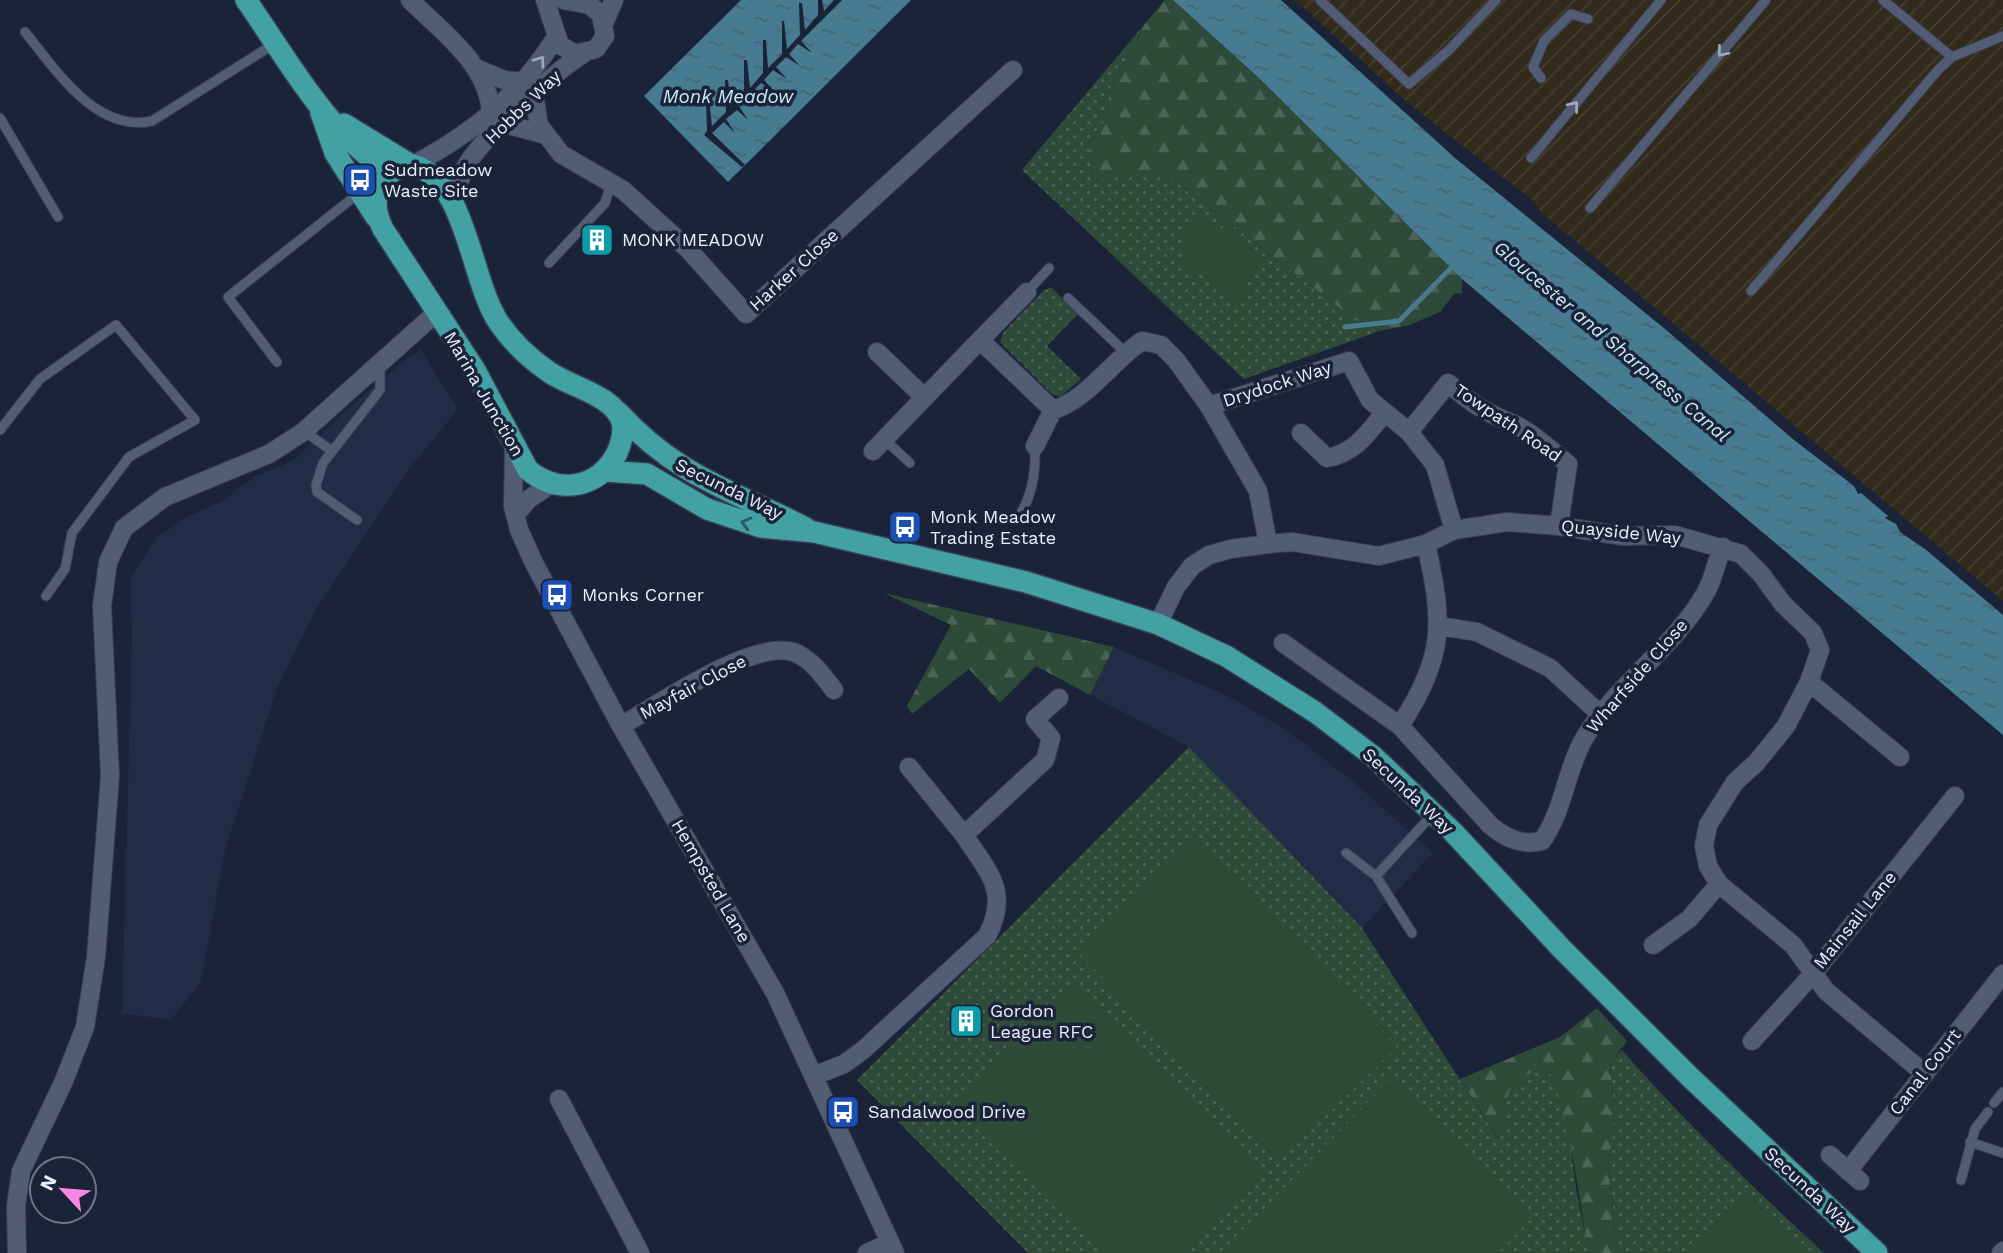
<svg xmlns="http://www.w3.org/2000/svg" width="2003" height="1253" viewBox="0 0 2003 1253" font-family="'Work Sans',sans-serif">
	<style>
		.built { fill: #212c47 }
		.industrial { fill: url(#industrial-furrows) }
		.grass { fill: url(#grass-dots) }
		.forest { fill: url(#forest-firs) }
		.park { fill: #2e4a38 }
		.water { fill: url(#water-ripples) }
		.pier { fill: #1a2338 }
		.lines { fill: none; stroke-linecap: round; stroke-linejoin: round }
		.stream { stroke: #467b91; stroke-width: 5 }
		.lane-casing { stroke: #383e50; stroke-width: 11 }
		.street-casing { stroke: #383e50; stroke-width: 20 }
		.primary-casing { stroke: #383e50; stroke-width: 24 }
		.lane { stroke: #525d75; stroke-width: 9 }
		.street { stroke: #525d75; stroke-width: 18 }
		.primary { stroke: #41a1a3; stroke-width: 21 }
		.oneway { stroke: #9ea6ba }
		.oneway2 { stroke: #2a5563 }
		.labels { text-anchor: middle; stroke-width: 7; stroke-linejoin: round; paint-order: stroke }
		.street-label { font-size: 18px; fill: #e9effe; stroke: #1a2338 }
		.poi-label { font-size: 18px; fill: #e9effe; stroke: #1a2338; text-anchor: start }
		.water-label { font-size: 19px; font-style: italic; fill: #caeaf8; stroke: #1a2338 }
	</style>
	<defs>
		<pattern id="industrial-furrows" width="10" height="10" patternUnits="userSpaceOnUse" patternTransform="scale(1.75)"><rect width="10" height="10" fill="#322a1a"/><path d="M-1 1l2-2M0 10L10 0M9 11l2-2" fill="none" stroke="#463f31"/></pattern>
		<pattern id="grass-dots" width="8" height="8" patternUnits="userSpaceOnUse" patternTransform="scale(1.75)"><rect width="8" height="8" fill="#2e4a38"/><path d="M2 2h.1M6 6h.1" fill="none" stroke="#4c6456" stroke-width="1.8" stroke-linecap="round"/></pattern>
		<pattern id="forest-firs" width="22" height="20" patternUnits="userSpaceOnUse" patternTransform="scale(1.75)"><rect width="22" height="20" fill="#2e4a38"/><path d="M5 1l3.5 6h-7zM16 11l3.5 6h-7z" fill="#4c6456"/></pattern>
		<pattern id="water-ripples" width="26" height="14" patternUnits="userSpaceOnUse" patternTransform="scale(1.75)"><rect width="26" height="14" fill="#467b91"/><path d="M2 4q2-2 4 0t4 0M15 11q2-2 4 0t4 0" fill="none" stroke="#466472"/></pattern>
	</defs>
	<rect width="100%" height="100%" fill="#1a2338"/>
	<path class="built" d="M420,349l38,60 -49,60 -95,144 -37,75 -52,163 -24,131 -30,38 -49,-7 10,-381 -2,-53 25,-40 31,-22 35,-15 33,-25 38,-16 86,-79z
		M1114,647l112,48 62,36 68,53 77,69 -71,75 -173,-181 -99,-52z"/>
	<path class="industrial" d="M1295,0h708v601l-461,-388 -10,-13 -124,-97z"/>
	<path class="grass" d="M1147,21l-37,68 -3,28 -17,25 3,37 73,-5 188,145 26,12 -136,48 -222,-209z
		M1051,287l27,27 -31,32 34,33 -21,18 -8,-3 -52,-52 3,-9 40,-42z
		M1189,747l173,181 137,212 10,-55 25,-14 17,3 16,44 10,76 12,59h-561l-171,-173z
		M1622,1050c63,72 131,137 202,203h-206l-10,-87 7,-48 -5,-55z"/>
	<path class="forest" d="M1165,0h8l87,79 202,200v14l-8,1 -14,18 -31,13 -29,6 -26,-12 -188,-145 -73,6 -3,-38 17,-25 3,-28 37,-68z
		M884,593l230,54 -24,48 -54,-29 -36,37 -31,-34 -57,45 -5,-8 44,-81z
		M1597,1008l30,33 -17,23 5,54 -7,48 10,87h-29c-12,-60 -16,-121 -38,-179l-17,-3 -24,15 -10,55 -40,-62 100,-42z"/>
	<path class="park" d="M1197,212l67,45 -17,20 -1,11 -7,10 -11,2 -23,-24 -23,-10 4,-33z
		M1197,839l200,208 -118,114 -200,-208z
		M1076,985l188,188 -80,80h-83l-146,-146z
		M1390,1080l141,139 -33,34h-278z
		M1747,1191l65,62h-123z"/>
	<path class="water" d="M741,0h170l-183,182 -84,-86z
		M1173,0h108l174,158 210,171 129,111 60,46 4,8 3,-1 27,23 -3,2 11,6 4,8 25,17 78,66v120l-541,-456 -202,-200z"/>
	<path class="pier" d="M818,0h4l2,11 10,-11h8l-41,41 11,12 -14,-9 -9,10 11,12 -14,-9 -10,10 11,12 -14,-9 -9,10 11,12 -14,-9 -10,10 10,14 -13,-11 -9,10 9,14 -11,-10 -11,9 9,14 -11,-11 -12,11 33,32 -3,2 -38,-32 3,-4 -1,-32h3l3,27 14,-14 -1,-32h3l3,27 13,-15v-32h3l3,28 13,-15v-33h3l2,28 14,-14v-33h2l3,28 13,-14 -1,-32h3l3,27 13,-15z"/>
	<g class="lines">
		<path class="stream" d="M1345,327l54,-6 55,-56"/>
		<defs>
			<path id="lane" d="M1320,0l89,84 40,-34 47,-50
				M1883,0l69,57
				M25,32c31,38 71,101 127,89l122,-77
				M1541,78l-8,-11 11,-26 27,-27 17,5
				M0,118l58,99
				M1531,158l130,-158
				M1590,208l176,-208
				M549,263l56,-60 6,-19
				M1751,291l187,-221 14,-13 51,-21
				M1027,292l22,-24
				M1068,298l57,54
				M277,362l-49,-65 131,-104
				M0,430l40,-51 76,-54 79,95 -66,37 -57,76 -7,36 -19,27
				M304,431l28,20
				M884,439l26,24
				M1019,516c14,-21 17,-45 16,-70
				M357,520l-40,-28 -1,-7 7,-22 57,-73v-26
				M1346,853l30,23 56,-61
				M1376,876l36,57
				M1994,1103l9,-11
				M1970,1142l33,11
				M1961,1180l14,-51 13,-17"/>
			<path id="street" d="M410,0c33,33 78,64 81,113
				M545,0l15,45 15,9 21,-5 9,-13 -4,-21 -11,-10 -27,-5
				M605,21l9,-21
				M478,69l26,11 19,2
				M534,94l5,31 22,29 62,36 65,59 58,65 267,-244
				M504,124l39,10
				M413,165c61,-33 106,-69 143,-128
				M454,205c2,-13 5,-25 11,-37 15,-29 89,-96 118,-114
				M980,340l47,-48
				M877,352l47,45
				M1209,406l140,-45 21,39 39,32 26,33 19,65
				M1409,432l39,-49c25,21 36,29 66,41 19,9 38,27 54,40l-9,62
				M1301,433l26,25c28,-5 41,-25 58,-46
				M1035,446l18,-36c34,-10 59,-49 89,-69l19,4 15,15 33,46 49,85 10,53
				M514,447l-1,59 6,24 15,33 87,163 154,267 120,260
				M873,451l107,-111 73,70
				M515,515l14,-16 22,-15
				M1426,544c18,80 19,111 -26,182l90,99c15,13 32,21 52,16 22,-31 24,-72 43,-104 32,-53 91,-91 121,-145 8,-14 10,-31 17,-45
				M1158,624l18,-37 16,-21 17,-11 22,-6 37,-5 24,-2 87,14 47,-12 28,-14 53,-8 52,4 64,10 52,-1 66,19 20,20 22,30 30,29 7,17 -11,32 -23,44 -30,37 -21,19 -27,43 -4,21 4,20 11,18 74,61 33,46 99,83
				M1440,626l37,6 73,36 50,46
				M1283,643l117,83
				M1809,682l91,75
				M621,726c36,-21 136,-90 175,-73 17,8 27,23 38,37
				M909,767l55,68
				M1653,945l36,-26 30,-35
				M1752,1041l61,-67 142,-178
				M816,1075l28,-11 18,-13 125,-115c23,-44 2,-63 -23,-101l81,-75 6,-22 -16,-19 24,-21
				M559,1099l81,154
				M1830,1155l30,26
				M1848,1171l155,-197
				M17,1253l-1,-47 5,-35 42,-88 22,-56 11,-70 14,-181 -8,-170 6,-44 16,-34 41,-31 104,-43 34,-22 134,-120
				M867,1253l22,-10
				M2001,1253l2,-2"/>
			<path id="primary" d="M246,0c43,61 79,131 144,172
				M321,113l14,40 41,64
				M344,124l67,41
				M413,165c54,15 57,115 86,158 13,19 31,36 50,49 21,15 65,23 73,50 2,10 -1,22 -5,31 -19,36 -58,42 -89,17l-53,-100 -92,-141c-15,-30 -5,-60 30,-64z
				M618,412c60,65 113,78 188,116
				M605,471l42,3 60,35 54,18 53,5 212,50 132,42 68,32 89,56 58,44 80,76 108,116 130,130 186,175"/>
		</defs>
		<use href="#lane" class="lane-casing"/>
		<use href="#street" class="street-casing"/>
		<use href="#primary" class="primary-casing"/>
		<use href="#lane" class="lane"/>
		<use href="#street" class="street"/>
		<use href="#primary" class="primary"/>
	</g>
	<defs><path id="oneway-chevron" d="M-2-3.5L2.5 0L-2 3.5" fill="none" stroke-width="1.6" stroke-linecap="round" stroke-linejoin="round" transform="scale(1.75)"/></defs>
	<g class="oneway">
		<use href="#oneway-chevron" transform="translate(1722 52) rotate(130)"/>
		<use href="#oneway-chevron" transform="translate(540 61) rotate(-54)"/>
		<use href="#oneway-chevron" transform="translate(1574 106) rotate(-51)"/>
	</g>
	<use class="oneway2" href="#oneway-chevron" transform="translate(746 523) rotate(-165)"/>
	<defs>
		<symbol id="bus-square" viewBox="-11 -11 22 22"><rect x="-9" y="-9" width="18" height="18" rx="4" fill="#1a4fb4" stroke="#1a2338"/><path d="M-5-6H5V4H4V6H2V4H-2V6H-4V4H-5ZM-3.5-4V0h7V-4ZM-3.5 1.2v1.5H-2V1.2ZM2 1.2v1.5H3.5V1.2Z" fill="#fff"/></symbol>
		<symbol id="building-square" viewBox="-11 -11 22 22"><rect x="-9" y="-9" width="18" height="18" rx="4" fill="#0f9aa8" stroke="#1a2338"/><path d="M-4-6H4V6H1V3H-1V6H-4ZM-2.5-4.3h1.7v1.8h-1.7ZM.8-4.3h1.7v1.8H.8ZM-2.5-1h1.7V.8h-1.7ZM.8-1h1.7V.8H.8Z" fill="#fff"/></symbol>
	</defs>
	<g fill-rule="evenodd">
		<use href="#bus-square" x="341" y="161" width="38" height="38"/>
		<use href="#building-square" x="578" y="221" width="38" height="38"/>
		<use href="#bus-square" x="886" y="508" width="38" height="38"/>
		<use href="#bus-square" x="538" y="576" width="38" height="38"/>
		<use href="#building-square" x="947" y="1002" width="38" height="38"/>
		<use href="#bus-square" x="824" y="1093" width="38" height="38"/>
	</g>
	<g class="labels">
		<g class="street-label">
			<text transform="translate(523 107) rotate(-44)" y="6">Hobbs Way</text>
			<text transform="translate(794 270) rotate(-42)" y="6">Harker Close</text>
			<text transform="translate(1277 384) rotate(-18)" y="6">Drydock Way</text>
			<text transform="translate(484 394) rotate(60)" y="6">Marina Junction</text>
			<text transform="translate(1508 423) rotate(34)" y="6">Towpath Road</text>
			<text transform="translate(729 489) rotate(26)" y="6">Secunda Way</text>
			<text transform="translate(1621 532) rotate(6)" y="6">Quayside Way</text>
			<text transform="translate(1637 676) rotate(-49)" y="6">Wharfside Close</text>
			<text transform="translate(693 687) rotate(-28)" y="6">Mayfair Close</text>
			<text transform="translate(1408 791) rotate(43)" y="6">Secunda Way</text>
			<text transform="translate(711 881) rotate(60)" y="6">Hempsted Lane</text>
			<text transform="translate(1855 920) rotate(-51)" y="6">Mainsail Lane</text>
			<text transform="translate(1925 1072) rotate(-52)" y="6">Canal Court</text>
			<text transform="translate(1810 1190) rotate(43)" y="6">Secunda Way</text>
		</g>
		<g class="poi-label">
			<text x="384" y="176">Sudmeadow<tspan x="384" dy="21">Waste Site</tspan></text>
			<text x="622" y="246">MONK MEADOW</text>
			<text x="930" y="523">Monk Meadow<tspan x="930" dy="21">Trading Estate</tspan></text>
			<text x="582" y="601">Monks Corner</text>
			<text x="990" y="1017">Gordon<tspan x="990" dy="21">League RFC</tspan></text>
			<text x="868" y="1118">Sandalwood Drive</text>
		</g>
		<g class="water-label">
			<text x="728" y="103">Monk Meadow</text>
			<text transform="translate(1612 341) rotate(40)" y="7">Gloucester and Sharpness Canal</text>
		</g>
	</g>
	<g transform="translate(63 1190) rotate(296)"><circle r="33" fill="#1a2338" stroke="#6d7587" stroke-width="2"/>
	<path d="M0-5L12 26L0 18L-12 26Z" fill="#fb87e5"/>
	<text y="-10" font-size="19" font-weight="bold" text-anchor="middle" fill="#e9effe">N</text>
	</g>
</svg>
